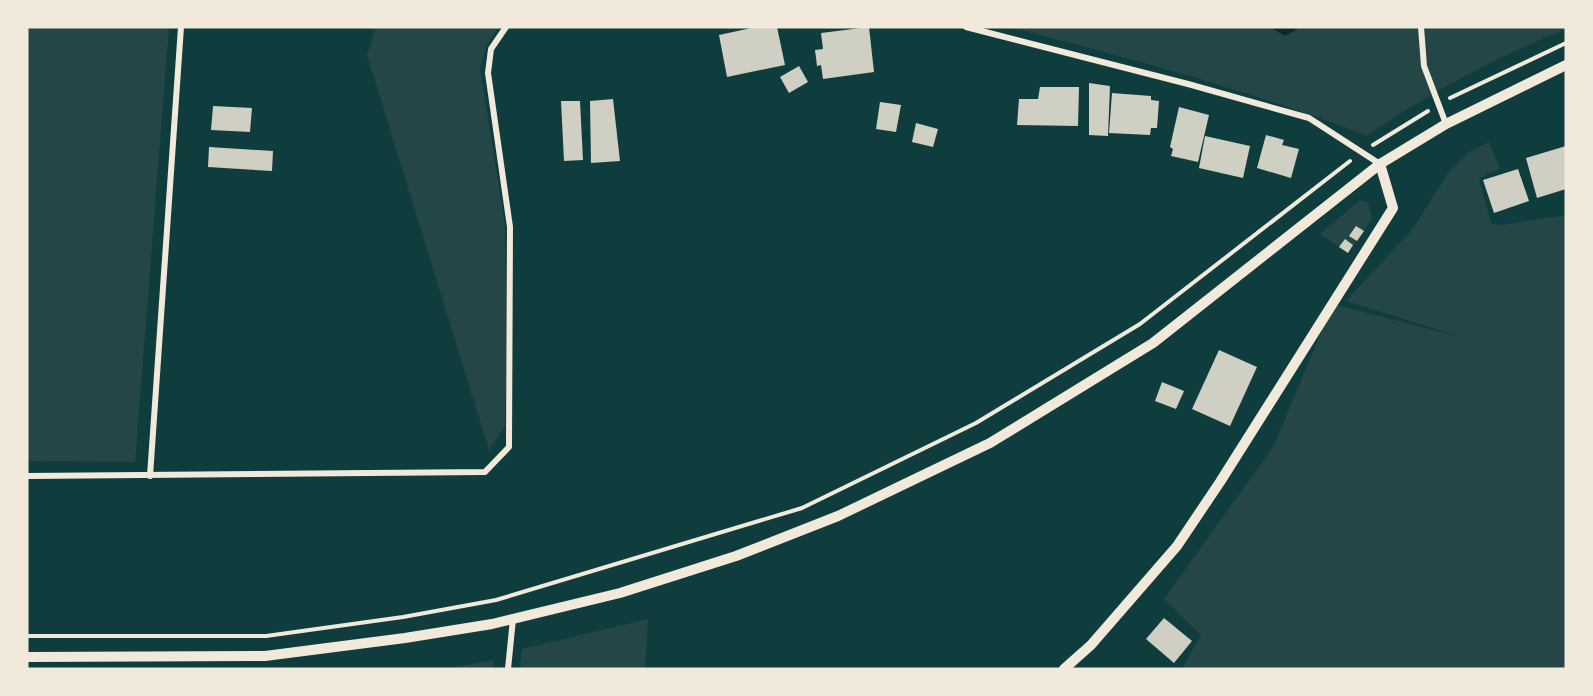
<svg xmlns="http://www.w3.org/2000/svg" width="1593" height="696" viewBox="0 0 1593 696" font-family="Quicksand,sans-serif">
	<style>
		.green { fill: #244646 }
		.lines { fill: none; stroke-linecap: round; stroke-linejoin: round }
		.stream { stroke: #0a2a2b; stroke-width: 7 }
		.building { fill: #cfcfc3 }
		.path { stroke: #f1e9da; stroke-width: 4 }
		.minor { stroke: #f1e9da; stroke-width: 6 }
		.tertiary { stroke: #f1e9da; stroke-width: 10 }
	</style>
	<rect width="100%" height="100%" fill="#0f3d3e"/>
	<path class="green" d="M27,27h142l-34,435 -108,-1z
		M376,27h122l-11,19 -7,22 25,157 2,122 -2,79 -16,24 -122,-395z
		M1009,27h557v2c-70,28 -137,64 -199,107 -116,-46 -237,-77 -358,-109z
		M1489,142l11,27 -21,9 12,46 11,1 64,-10v454h-384l19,-34 -37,-36 109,-152 60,-143 135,35 -122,-38 65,-70 38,-59 20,-20z
		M1360,200l9,3 3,16 -24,34 -28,-19z
		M648,619l-3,50h-125l2,-20z
		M494,660l-1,9h-51z"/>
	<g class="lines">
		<path class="stream" d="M1277,27l8,5 9,-5"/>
	</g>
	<path class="building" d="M756,27h21l8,38 -58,12 -8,-42z
		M869,27l5,45 -51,7 -2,-14 -4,1 -2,-16 8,-1 -2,-16z
		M799,66l9,16 -19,11 -9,-16z
		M1089,83l21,3 -2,50 -19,-1z
		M1040,87h39l-1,39 -61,-1 2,-26h19z
		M1112,93l39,3v4l8,1 -2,27h-6l-1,7 -41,-2z
		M613,99l7,62 -29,2 -1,-62z
		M561,101h19l3,59 -19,1z
		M880,102l21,3 -5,27 -20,-3z
		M213,106l39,2 -2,24 -39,-2z
		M1179,107l30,8 -11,47 -27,-6 2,-7 -3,-2z
		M916,123l22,6 -5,18 -21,-5z
		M1266,135l18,5 -2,5 17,4 -8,29 -34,-10z
		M1205,136l45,10 -7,32 -44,-10z
		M1566,146v43l-29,9 -11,-40z
		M209,147l64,4 -1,20 -64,-4z
		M1518,169l11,32 -35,12 -11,-33z
		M1356,226l8,5 -7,10 -8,-5z
		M1345,239l8,6 -5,8 -9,-6z
		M1219,350l38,17 -27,59 -38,-17z
		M1162,382l22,9 -8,18 -21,-8z
		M1164,618l28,23 -18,22 -28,-24z"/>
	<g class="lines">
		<path class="path" d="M1450,98l116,-55
			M1373,145l55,-34
			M27,636h239l137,-19 93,-17 306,-92 174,-85 164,-99 210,-163"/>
		<path class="minor" d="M966,27l222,57 121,34 71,46
			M1421,27l3,39 22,58
			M27,476l458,-4 24,-25 1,-220 -22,-154 3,-24 15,-22
			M150,476l31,-449
			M508,669l5,-50"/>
		<path class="tertiary" d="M27,657l238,-1 140,-18 87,-14 128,-31 116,-37 102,-40 152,-73 163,-100 227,-179 66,-40 120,-59
			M1064,669l27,-24 86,-99 43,-64 173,-274 -13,-44"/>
	</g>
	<rect width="1593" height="696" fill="none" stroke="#f1e9da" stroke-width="57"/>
</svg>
